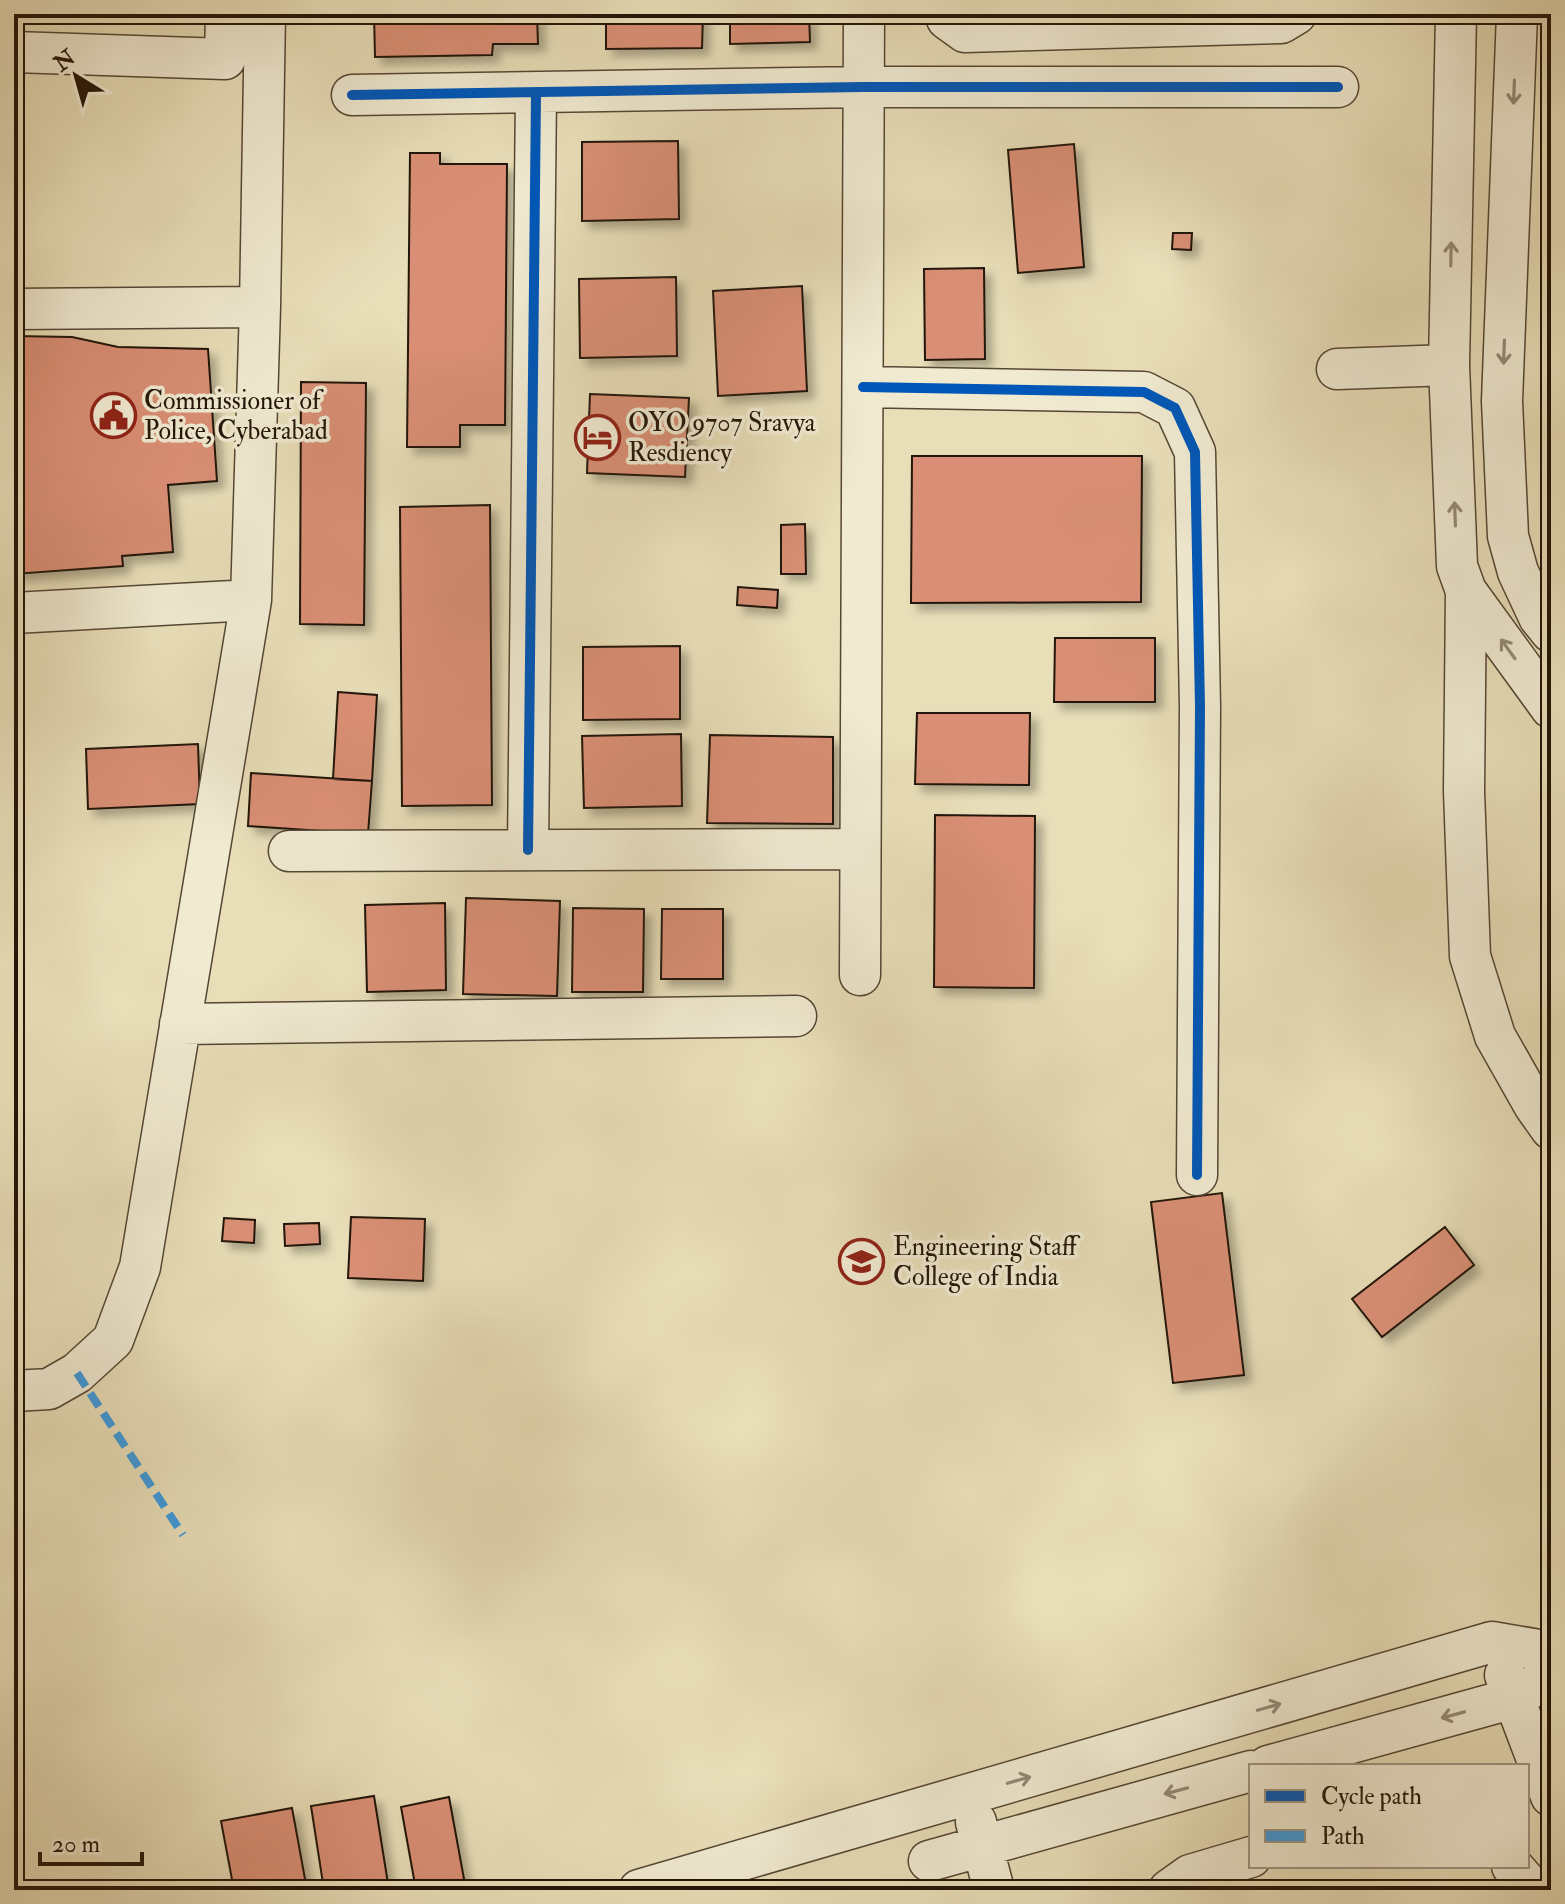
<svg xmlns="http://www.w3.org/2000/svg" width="1565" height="1904" viewBox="0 0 1565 1904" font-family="'IM FELL Double Pica',serif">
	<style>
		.building { fill: #d98f74; stroke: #241508; stroke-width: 2; filter: url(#shadow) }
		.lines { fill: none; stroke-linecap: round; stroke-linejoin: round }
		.minor-casing { stroke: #554734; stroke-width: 43 }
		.minor { stroke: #f0ead1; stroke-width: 40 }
		.quiet { stroke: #3c9add; stroke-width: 8; stroke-dasharray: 16 8; stroke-linecap: butt }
		.cycleway-casing { stroke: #f0ead1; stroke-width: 15 }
		.cycleway { stroke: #0057b8; stroke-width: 10 }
		.oneway { stroke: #948a77 }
		.labels { text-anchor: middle; stroke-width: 7; stroke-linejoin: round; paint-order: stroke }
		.poi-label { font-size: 26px; fill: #241508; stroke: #f0ead1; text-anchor: start }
	</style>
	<defs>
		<filter id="shadow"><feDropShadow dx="7" dy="7" stdDeviation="4" flood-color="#0004"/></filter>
	</defs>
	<rect width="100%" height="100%" fill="#e8deb8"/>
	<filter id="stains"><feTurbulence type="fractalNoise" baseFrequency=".0025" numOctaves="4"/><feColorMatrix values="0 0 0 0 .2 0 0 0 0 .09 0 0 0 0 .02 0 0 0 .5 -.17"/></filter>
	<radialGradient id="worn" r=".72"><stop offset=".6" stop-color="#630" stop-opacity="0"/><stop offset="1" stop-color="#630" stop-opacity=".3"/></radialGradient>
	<path class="building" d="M374,14h163l1,30h-45l-1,11 -117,2z
		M606,14h97l-1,34 -96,1z
		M730,14h79l1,28 -80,2z
		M678,141l1,78 -97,2v-79z
		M1074,144l10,123 -66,6 -10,-123z
		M410,153h30v11h67l-2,261h-45v22h-53z
		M1173,233h19l-1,17 -19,-1z
		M984,268l1,91 -60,1 -1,-91z
		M676,277l1,79 -97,2 -1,-79z
		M802,286l5,105 -89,5 -5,-105z
		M14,336l58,1 46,10 90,2 9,132 -49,4 5,67 -51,4 1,10 -109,8z
		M301,382l65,1 -2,242 -64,-1z
		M590,394l99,4 -4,79 -98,-4z
		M912,456h230l-1,146 -230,1z
		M490,505l2,300 -90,1 -2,-299z
		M805,524l1,50h-25v-49z
		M738,587l40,3 -1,18 -40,-3z
		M1055,638h100v64h-101z
		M680,646v73l-97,1v-73z
		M338,692l39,3 -5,86 -39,-2z
		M917,713h113l-1,72 -114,-1z
		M681,734l1,72 -98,2 -2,-72z
		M710,735l123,2v87l-126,-1z
		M198,744l2,60 -112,5 -2,-60z
		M251,773l121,8 -4,53 -120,-8z
		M935,815l100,1 -1,172 -100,-1z
		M466,898l94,3 -3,95 -94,-2z
		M445,903l1,87 -79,2 -2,-87z
		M573,908l71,1 -1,83h-71z
		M662,909h61v70h-62z
		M1222,1193l22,182 -71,8 -22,-181z
		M351,1217l74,2 -2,62 -75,-3z
		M224,1218l31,2 -1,23 -32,-2z
		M319,1223l1,21 -35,2 -1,-22z
		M1445,1227l29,38 -92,72 -30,-38z
		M374,1796l15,94h-65l-13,-84z
		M449,1797l17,93h-50l-15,-83z
		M292,1808l15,82h-73l-13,-69z
		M213,1880l2,10h-63z"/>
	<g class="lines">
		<defs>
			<path id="minor" d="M945,14l2,5 18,13 316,-9 15,-9
				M1456,14l-7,351 8,201 9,25 85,117
				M1517,14l-15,387 6,135 10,36 21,45 12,15
				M14,52l211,7 1,-45
				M352,95l511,-8h475
				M14,309l246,-2
				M1337,369l112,-4
				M863,387l281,5 31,16 20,44 5,255 -3,468
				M1466,591l-2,200 6,165 25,80 39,69 17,24
				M14,613l237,-13
				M528,850l8,-757
				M289,851l570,-2
				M860,975l4,-961
				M180,1024l616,-8
				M14,1391l35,-2 28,-16 36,-33 27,-73 111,-667 9,-293 5,-293
				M1505,1675l46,121
				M1268,1766l246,-68 37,-22
				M976,1822l18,68
				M929,1861l322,-90
				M1512,1866l21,24
				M639,1890l853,-248 59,10
				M1169,1890l21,-15 61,-18"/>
		</defs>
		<use href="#minor" class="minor-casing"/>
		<use href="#minor" class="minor"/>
		<path class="quiet" d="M77,1373l106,162"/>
		<defs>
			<path id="cycleway" d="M352,95l511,-8h475
				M863,387l281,5 31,16 20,44 5,255 -3,468
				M528,850l8,-757"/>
		</defs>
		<use href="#cycleway" class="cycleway-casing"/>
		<use href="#cycleway" class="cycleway"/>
	</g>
	<defs><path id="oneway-shaft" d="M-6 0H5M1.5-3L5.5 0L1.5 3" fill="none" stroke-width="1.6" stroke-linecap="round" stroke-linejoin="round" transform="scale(2)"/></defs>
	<g class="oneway">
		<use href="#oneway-shaft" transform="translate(1514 92) rotate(92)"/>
		<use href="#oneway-shaft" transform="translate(1451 254) rotate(-89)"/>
		<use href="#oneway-shaft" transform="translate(1504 352) rotate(92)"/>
		<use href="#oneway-shaft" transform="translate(1455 514) rotate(-92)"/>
		<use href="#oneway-shaft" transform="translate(1508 649) rotate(-126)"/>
		<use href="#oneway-shaft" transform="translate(1269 1707) rotate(-16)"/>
		<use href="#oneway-shaft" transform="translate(1453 1715) rotate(165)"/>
		<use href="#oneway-shaft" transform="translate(1019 1780) rotate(-16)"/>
		<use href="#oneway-shaft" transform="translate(1176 1791) rotate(165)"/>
	</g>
	<defs>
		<symbol id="civic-ring" viewBox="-11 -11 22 22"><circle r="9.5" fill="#f0ead1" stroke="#8f2418" stroke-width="1.5"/><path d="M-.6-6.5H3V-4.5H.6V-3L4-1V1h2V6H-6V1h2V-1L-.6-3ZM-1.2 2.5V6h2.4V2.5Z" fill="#8f2418"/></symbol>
		<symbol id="hotel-ring" viewBox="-11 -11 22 22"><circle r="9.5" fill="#f0ead1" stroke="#8f2418" stroke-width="1.5"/><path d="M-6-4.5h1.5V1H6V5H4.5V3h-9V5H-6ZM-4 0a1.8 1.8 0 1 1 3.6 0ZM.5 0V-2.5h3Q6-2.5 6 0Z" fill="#8f2418"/></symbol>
		<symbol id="university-ring" viewBox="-11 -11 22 22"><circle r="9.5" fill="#f0ead1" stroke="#8f2418" stroke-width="1.5"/><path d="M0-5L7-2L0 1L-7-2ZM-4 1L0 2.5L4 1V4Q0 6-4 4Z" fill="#8f2418"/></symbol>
	</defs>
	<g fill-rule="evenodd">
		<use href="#civic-ring" x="88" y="390" width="51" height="51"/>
		<use href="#hotel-ring" x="572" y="412" width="51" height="51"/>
		<use href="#university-ring" x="836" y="1236" width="51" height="51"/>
	</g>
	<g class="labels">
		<g class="poi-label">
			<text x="144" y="409">Commissioner of<tspan x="144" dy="30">Police, Cyberabad</tspan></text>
			<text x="628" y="431">OYO 9707 Sravya<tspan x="628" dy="30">Resdiency</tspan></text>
			<text x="893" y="1255">Engineering Staff<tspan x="893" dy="30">College of India</tspan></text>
		</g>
	</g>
	<rect width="1565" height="1904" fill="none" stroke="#e8deb8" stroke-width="48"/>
	<rect x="16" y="16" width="1533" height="1872" fill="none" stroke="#241508" stroke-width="4"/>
	<rect x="24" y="24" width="1517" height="1856" fill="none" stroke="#241508" stroke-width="2"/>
	<rect x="1249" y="1764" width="280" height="104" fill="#f0ead1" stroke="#9e9581" stroke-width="2"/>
	<rect x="1265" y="1790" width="40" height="12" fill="#0057b8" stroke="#9e9581" stroke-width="2"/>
	<text x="1321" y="1804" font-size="24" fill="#241508">Cycle path</text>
	<rect x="1265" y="1830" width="40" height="12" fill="#3c9add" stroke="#9e9581" stroke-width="2"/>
	<text x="1321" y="1844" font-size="24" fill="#241508">Path</text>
	<g transform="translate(76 76) rotate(323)" stroke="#f0ead1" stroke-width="6" paint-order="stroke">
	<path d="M0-6L14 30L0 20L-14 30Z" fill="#241508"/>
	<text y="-12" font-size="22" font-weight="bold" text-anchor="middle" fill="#241508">N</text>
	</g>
	<path d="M40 1852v12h102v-12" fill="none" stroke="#241508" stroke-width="4"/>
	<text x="52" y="1852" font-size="24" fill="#241508" stroke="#f0ead1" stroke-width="6" paint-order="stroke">20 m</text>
	<rect width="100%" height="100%" filter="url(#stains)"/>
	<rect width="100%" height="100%" fill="url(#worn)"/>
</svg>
